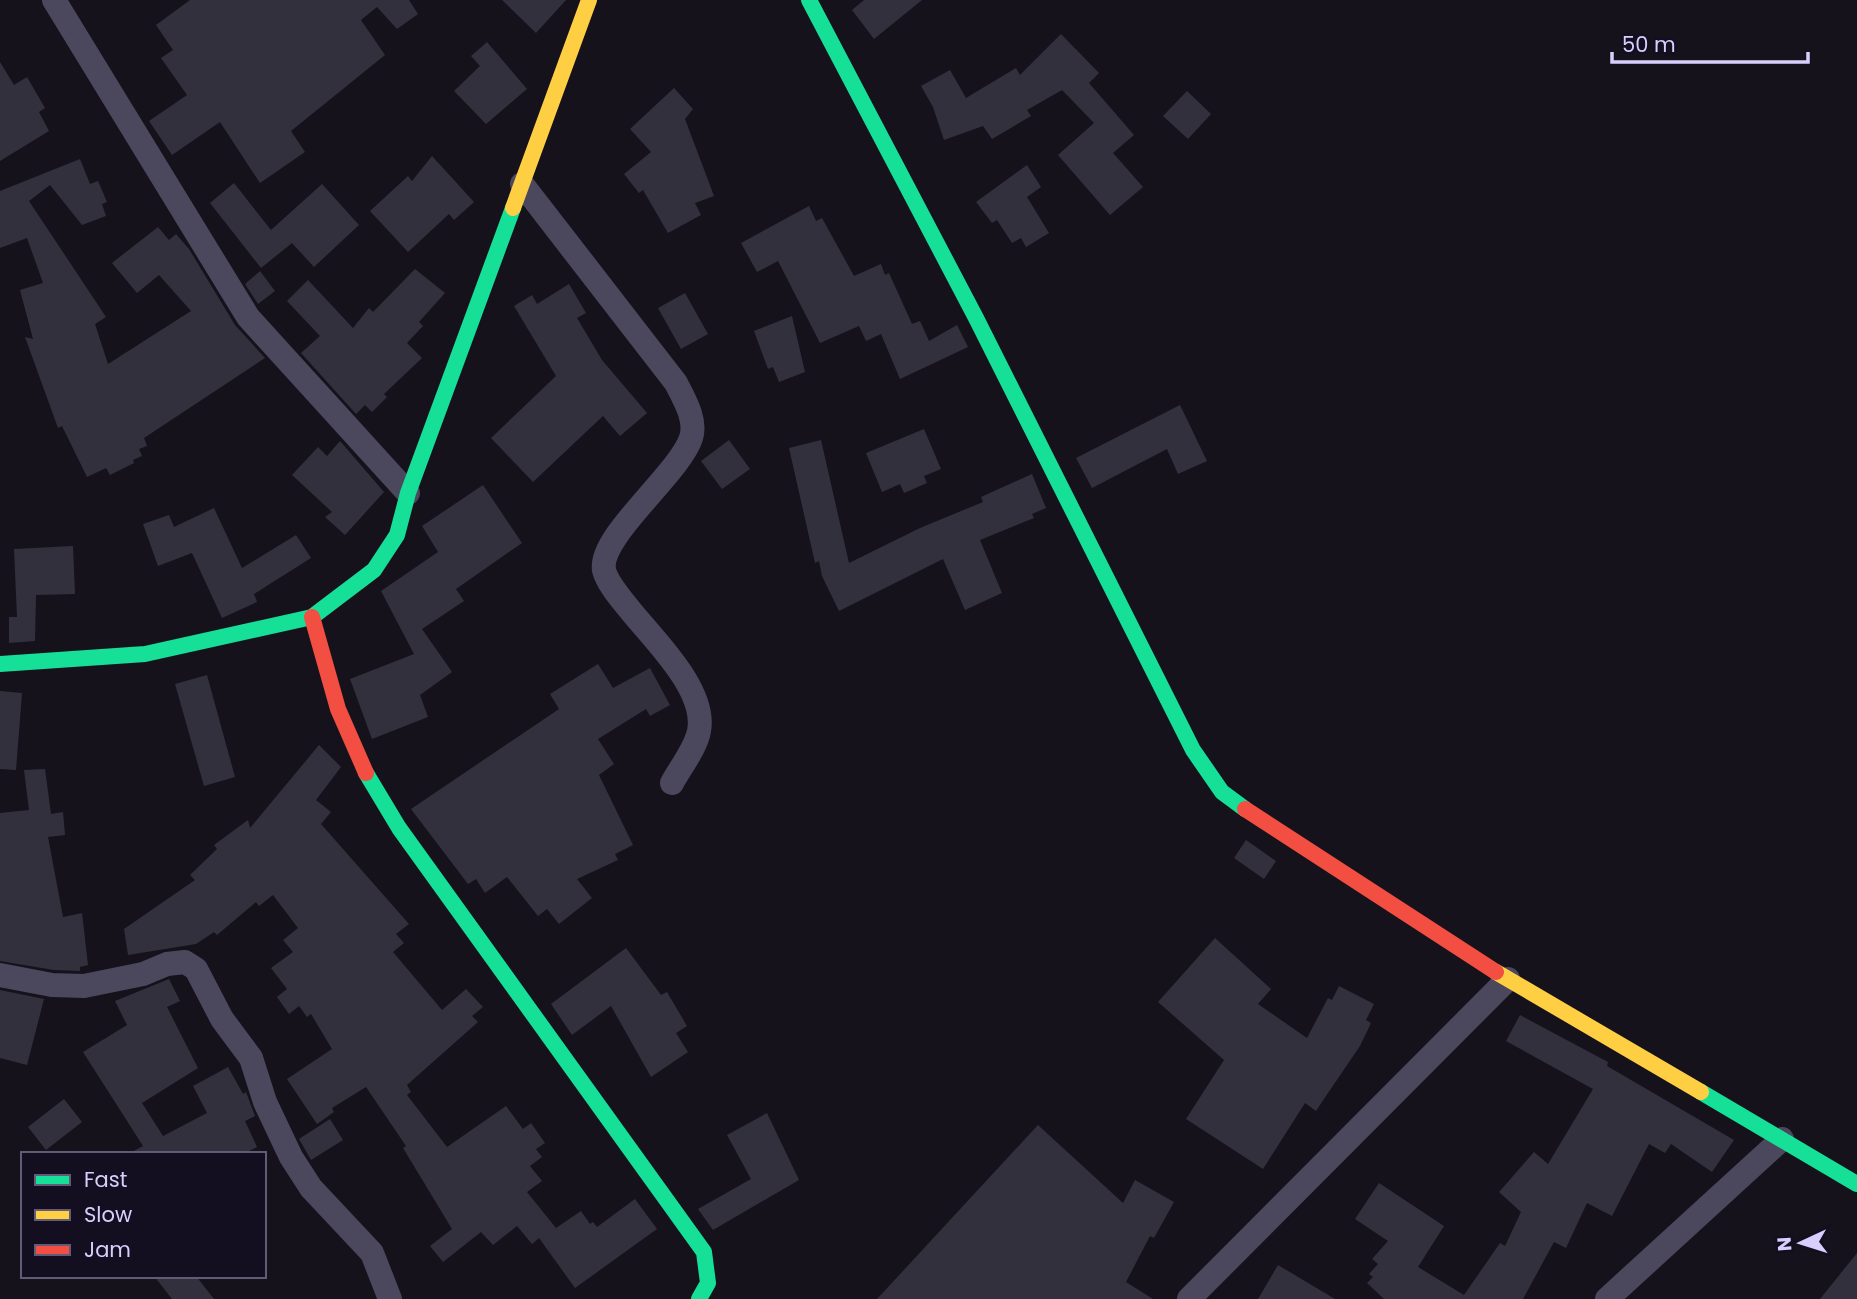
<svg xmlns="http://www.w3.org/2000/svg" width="1857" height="1299" viewBox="0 0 1857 1299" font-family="Poppins,sans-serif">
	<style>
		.building { fill: #33303e }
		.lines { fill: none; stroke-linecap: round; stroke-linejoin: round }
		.street { stroke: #4b475d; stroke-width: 24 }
		.fast { stroke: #16e098; stroke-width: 16 }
		.slow { stroke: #ffcf43; stroke-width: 16 }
		.jam { stroke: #f24e42; stroke-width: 16 }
	</style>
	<rect width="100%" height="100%" fill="#15121c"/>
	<path class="building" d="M190,0h219l9,14 -21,15 -20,-22 -16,13 24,35 -94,76 14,21 -45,31 -40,-61 -48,33 -23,-34 38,-26 -26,-37 12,-8 -17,-25z
		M502,0h64l-30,33z
		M864,0h58l-48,39 -22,-29z
		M1061,34l38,39 -10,10 45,52 -21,18 30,34 -33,28 -52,-60 36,-32 -32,-33 -35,20 4,6 -39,23 -9,-13 -39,14 -11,-33 -12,-21 29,-16 16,28 50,-30 4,7z
		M487,42l40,47 -41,35 -32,-33 26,-25 -9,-10z
		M0,62l14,23 13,-8 18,31 -6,4 10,19 -49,30z
		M674,88l19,21 -8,10 29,77 -19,7 6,12 -33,18 -25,-43 -4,3 -15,-19 27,-22 -21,-23z
		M1187,91l24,23 -23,25 -25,-23z
		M432,156l42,46 -20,18 -5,-6 -41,38 -38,-41 38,-35 4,5z
		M80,159l10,25 8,-3 9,21 -5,2 4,12 -24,9 -32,-40 -21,16 77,116 -11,7 13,40 83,-53 -32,-36 -22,18 -25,-30 46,-36 11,13 7,-6 13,15 46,76 30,33 -121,80 3,8 -8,3 3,7 -9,4 1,3 -24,12 -4,-7 -19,9 -25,-51 -4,2 -33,-91 8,2 -13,-49 23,-7 -16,-45 -27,10v-57z
		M1027,165l14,22 -14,10 22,36 -23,14 -5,-9 -9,5 -15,-23 -5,3 -16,-21z
		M234,183l37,47 51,-46 37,41 -45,42 -22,-24 -31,25 -51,-65z
		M809,206l7,15 6,-3 32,58 27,-12 4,11 4,-2 23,51 8,-3 9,20 28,-16 11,22 -68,32 -19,-45 -15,7 -7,-15 -39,17 -42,-82 -21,11 -16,-29z
		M415,269l30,24 -26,29 4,4 -16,17 15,15 -38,36 3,3 -15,15 -7,-7 -9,9 -55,-61 19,-17 -33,-35 21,-21 45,48 16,-20 4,4z
		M260,271l15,20 -17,13 -13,-20z
		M569,284l17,29 -9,5 25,42 45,53 -27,23 -17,-20 -70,66 -42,-44 65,-62 -42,-70 18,-11 5,9z
		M685,293l23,41 -27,15 -23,-41z
		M792,316l13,56 -26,10 -6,-15 -5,2 -14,-38z
		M1180,405l27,56 -29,13 -11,-25 -75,39 -16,-30z
		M924,429l17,40 -17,7 3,7 -23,10 -4,-9 -18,8 -16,-39z
		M729,440l21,29 -28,20 -21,-28z
		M821,440l28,123 71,-35 63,-26 -2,-5 51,-23 14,34 -14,6 2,4 -54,22 22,53 -37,17 -22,-51 -104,52 -17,-35 -3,-15 -4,2 -26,-115z
		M340,441l44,51 -39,43 -20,-18 7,-5 -40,-37 26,-28 9,9z
		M483,485l39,58 -66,46 8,12 -42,28 30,43 -32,23 8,22 -56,22 -22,-60 64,-25 -33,-63 57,-39 -16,-26z
		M214,508l28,60 54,-33 15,23 -57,36 3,8 -35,16 -30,-65 -34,13 -15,-42 26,-9 5,12z
		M73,546l2,48 -39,1 -1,46 -26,2v-26h8l-3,-68z
		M598,664l15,24 37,-20 20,37 -20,11 -4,-7 -48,30 16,25 -15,11 34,70 -18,9 3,6 -41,19 15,19 -33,26 -12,-15 -9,7 -31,-39 -22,16 -9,-14 -8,5 -57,-75 148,-100 -9,-15z
		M207,675l28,102 -31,9 -29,-102z
		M0,691l22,2 -6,77 -16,-1z
		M319,745l22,22 -25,33 15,12 -10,12 88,100 -13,10 8,9 -11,9 49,58 24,-21 17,18 -11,9 6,6 -71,63 4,7 -4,3 40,52 59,-41 17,23 8,-6 14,20 -9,6 6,8 -12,9 12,15 -15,11 29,36 25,-17 9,13 3,-2 4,5 38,-28 22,30 -82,59 -36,-50 -7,6 -15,-18 -24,19 -12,-13 -38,30 -13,-16 22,-17 -49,-81 3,-2 -40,-59 -34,21 2,4 -17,12 -30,-45 45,-30 -21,-35 -4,3 -8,-11 -10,8 -12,-17 10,-8 -16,-21 22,-16 -10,-12 15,-12 -25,-33 -14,11 -3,-4 -39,33 -3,-3 -18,12 -68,11 -4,-26 71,-49 -5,-5 27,-26 -3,-4 34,-25 2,8z
		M45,769l6,45 12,-2 2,23 -17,2 15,80 19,-4 6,52 -8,2v4l-26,-1 -54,-9v-148l29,-3 -5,-40z
		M1246,840l30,21 -12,18 -30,-21z
		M1215,938l56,51 -13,15 49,34 21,-40 4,2 7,-14 35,18 -8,16 5,3 -11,23 -32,47 -12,18 -11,-8 -42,66 -77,-50 38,-59 -66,-58z
		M626,948l35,47 6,-3 20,34 -11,7 12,19 -37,25 -40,-71 -39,29 -21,-31z
		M169,979l11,22 -13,6 31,61 -56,35 21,33 44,-23 -14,-27 35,-19 15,27 3,-2 9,24 -10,5 12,26 -14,7h-115l15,-8 -60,-94 44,-27 -12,-24z
		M0,990l44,9 -17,66 -27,-7z
		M1520,1015l88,47 -1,4 127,74 -22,32 -41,-28 -6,9 -16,-9 -37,72 -25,-13 -21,45 -12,-6 -31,57h-139l-17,-16 6,-6 -4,-3 9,-10 -6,-5 16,-18 -33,-22 24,-36 65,43 -26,41 46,28 36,-52 5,3 16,-34 -22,-20 35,-40 14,12 45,-75 -87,-48z
		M64,1099l18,23 -36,28 -18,-23z
		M767,1113l32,67 -86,50 -15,-21 53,-30 -24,-44z
		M330,1119l13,21 -32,20 -12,-21z
		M1038,1125l85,78 12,-23 39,22 -20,36 -4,-2 -24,46 27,17h-276z
		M1857,1253v46h-37z
		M1278,1265l57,34h-77z
		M154,1276h42l18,23h-42z"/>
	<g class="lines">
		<path class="street" d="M54,0l194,317 160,176
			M522,184l154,199c8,16 21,37 15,55 -12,36 -93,99 -87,132 3,13 18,30 26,40 24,30 77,80 69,121 -3,17 -19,37 -27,52
			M0,975l52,10 32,1 59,-12 24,-10 18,-2 11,7 26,50 29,39 14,44 26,55 20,31 61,65 18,46
			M1189,1299l319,-320
			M1607,1299l175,-160"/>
		<path class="fast" d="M809,0l167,318 217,432 29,42 23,17
			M0,664l145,-10 167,-37 62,-47 23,-35 11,-42 105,-285
			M366,773l33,55 305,424 4,31 -9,16
			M1701,1092l156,92"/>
		<path class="slow" d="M513,208l76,-208
			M1496,972l205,120"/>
		<path class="jam" d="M312,617l26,92 28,64
			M1245,809l251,163"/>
	</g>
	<rect x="21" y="1152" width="245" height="126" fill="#130e20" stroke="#625b78" stroke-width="2"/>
	<rect x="35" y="1175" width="35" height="10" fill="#16e098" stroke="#625b78" stroke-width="2"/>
	<text x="84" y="1187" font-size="21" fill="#d9cffd">Fast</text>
	<rect x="35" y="1210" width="35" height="10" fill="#ffcf43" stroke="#625b78" stroke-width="2"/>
	<text x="84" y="1222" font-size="21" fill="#d9cffd">Slow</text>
	<rect x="35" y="1245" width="35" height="10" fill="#f24e42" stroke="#625b78" stroke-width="2"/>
	<text x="84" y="1257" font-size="21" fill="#d9cffd">Jam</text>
	<g transform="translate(1801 1243) rotate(266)" stroke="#130e20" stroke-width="5" paint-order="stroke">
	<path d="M0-5L12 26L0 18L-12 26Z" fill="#d9cffd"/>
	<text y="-10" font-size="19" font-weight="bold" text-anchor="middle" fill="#d9cffd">N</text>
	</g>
	<path d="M1612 52v10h196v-10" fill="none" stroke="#d9cffd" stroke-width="3.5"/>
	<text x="1622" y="52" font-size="21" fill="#d9cffd" stroke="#130e20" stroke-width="5" paint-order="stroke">50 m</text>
</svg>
